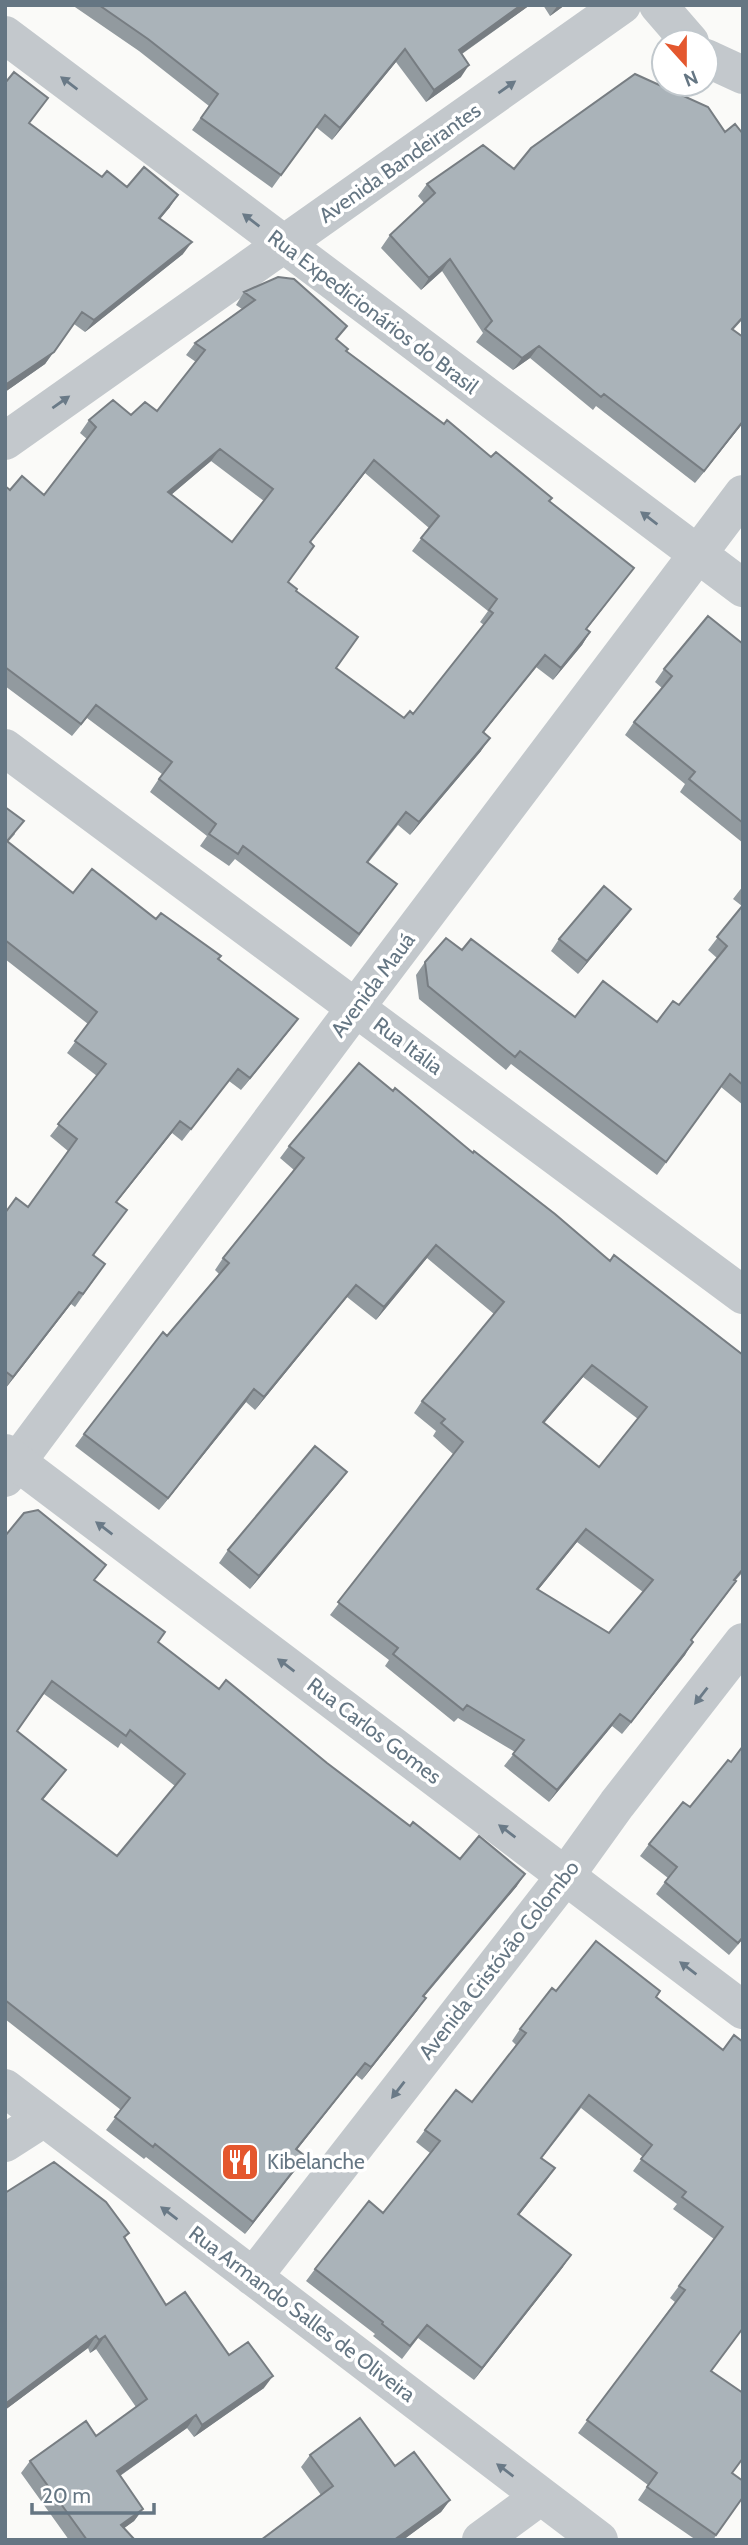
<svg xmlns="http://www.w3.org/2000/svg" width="748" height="2545" viewBox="0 0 748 2545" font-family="Cabin,sans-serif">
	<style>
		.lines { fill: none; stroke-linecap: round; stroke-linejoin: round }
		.minor { stroke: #c3c8cc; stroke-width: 38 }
		.tertiary { stroke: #c3c8cc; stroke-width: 38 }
		.wall { fill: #929a9f; fill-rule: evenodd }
		.shaded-wall { fill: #777d82 }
		.building { fill: #aab3b9; stroke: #777d82; stroke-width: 2; fill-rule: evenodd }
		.oneway { fill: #6a7a87 }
		.labels { text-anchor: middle; stroke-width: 7; stroke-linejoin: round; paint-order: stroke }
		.street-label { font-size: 21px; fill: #657683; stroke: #fff }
		.poi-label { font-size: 21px; fill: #657683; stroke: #fff; text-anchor: start }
	</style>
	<rect width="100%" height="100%" fill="#fafaf8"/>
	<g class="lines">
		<path class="minor" d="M658,5l32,37
			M5,35l738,553
			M706,58l37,17
			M5,441l617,-436
			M5,748l738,547
			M5,1478l351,-471 387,-513
			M5,2088l594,452
			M5,2143l39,-25
			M253,2277l313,-402 51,-71 126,-162
			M481,2540l60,-44"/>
		<path class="tertiary" d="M5,1453l738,557"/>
	</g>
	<path class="wall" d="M72,5h458l-68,49 -1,23 -35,25 -30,-40 -64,78 -16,-13 -44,61 -80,-58 17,-24 -70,-55z
		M543,5h22l-15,11z
		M5,83l43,15 -19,25 73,54 25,10 43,20 -10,11 23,36 -98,78 -11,-8 -29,40 -40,28z
		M725,132l18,2v185l-10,11 10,93 -48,60 -99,-77 -3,4 -63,-52 -17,12 -37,-28 7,-9 -41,-62 -21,19 -40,-42 9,-13 34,-32 -6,-7 9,-12z
		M244,292l93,48 9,11 98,73 47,33 58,44 85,67 -47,61 3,3 -8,13 -29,35 -17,-13 -53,66 -2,18 -71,84 -12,-10 -30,38 20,34 -37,50 -116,-88 -6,7 -29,-20 7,-10 -57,-44 12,-18 -75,-56 -15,18 -67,-50v-200l5,4 34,5 43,-56 -7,-6 9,-13 68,-9 39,-49 -10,-7 9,-12 47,-34 -6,-4zM211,461l53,40 -32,41 -61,-47zM365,473l64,55 -17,23 76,60 -8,11 4,3 -71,89 -9,4 -68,-50 -40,-77 -8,-9 18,-24 4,-15z
		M743,644v199l-63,-51 5,-8 -60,-49 9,-13 28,-34 -7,-6 9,-13z
		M5,807l10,27 -7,8 65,51 83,26 62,40 80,60 -9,12 -48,59 -12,-9 -47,60 -10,-8 -55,69 -23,54 11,8 -30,43 -4,-3 -66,85v-176l23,-6 40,-56 -18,-15 47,-60 -30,-23 21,-29 -83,-65z
		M743,886v219l-22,-18 -64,88 -146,-111 -5,6 -87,-71 -3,-24 9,-13 37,-12 113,67 82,5 22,-17 38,-47 -9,-8 34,-44 -9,-7z
		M622,921l-44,53 -27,-23 8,-12z
		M393,1091l217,170 133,94v217l-8,9 -8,13 -36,47 -6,14 -63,79 -10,-8 -63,76 -45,-36 11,-14 -57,-34 -4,4 -69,-56 4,-6 -59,-45 123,-161 -20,-18 3,-5 -22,-18 8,-12 72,-87 -67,-56 -51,62 -29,-23 -92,113 -9,-8 -87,108 -84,-64 9,-12 135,-160 -4,-4 8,-12 71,-88 -14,-12 9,-12zM583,1377l55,42 -39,48 -55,-44zM577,1542l66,50 -34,41 -71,-43z
		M338,1484l-88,105 -31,-26 9,-13z
		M5,1536l90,45 63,62 61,46 108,74 83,63 50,33 57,27 -93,111 -7,14 -55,69 -6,-5 -59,74 8,7 -60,78 -99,-77 -2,2 -38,-29 15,-20 -116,-91zM44,1694l74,54 3,-5 54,43 -58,70 -74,-56 14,-18 -40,-51z
		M683,1802l60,137 -14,16 -73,-61 12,-16 -28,-22 9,-12z
		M556,1991l100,7 67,52 20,-8 -32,329 21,102 11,24 -30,43h-17l-58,-40 10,-15 -70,-52 97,-131 -5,-4 44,-59 -41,-30 4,-5 -44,-33 10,-14 -62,-49 -39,50 13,10 -36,47 44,52 -89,113 -56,-42 -16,21 -29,-23 2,-2 -69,-53 9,-12 68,-56 47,-60 -14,-11 9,-12 47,-28 44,-57 -4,-4 8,-12z
		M5,2193l124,40 -4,5 41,67 63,50 35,33 -70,49 -7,-9 -67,48 23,33 -9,12 -10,7 11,12h-66l-48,-67 9,-12 66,-25 40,-29 -40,-58 -6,4 -2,-5 -83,62z
		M310,2455l85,11 55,34 -9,12 -38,28h-142l60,-45 -20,-28z"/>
	<path class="shaded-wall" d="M521,5h9l-80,57 9,-12z
		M558,5h7l-15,11z
		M405,49l-9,13 -64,78 8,-12z
		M469,65l-8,12 -35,25 8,-12z
		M178,195l-8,12 -19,23 8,-12z
		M192,242l-9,12 -98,78 9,-12z
		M450,259l-8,12 -21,19 8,-12z
		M82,312l-37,52 -40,28v-7z
		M539,346l-9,12 -17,12 9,-12z
		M743,421v2l-48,60 9,-12z
		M220,449l-9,12 -52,44 9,-13z
		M374,460l-9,13 -64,81 9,-12z
		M590,632l-8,13 -29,35 8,-12z
		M545,655l-9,12 -62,77 9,-12z
		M490,738l-9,13 -71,84 9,-13z
		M631,909l-9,12 -44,53 9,-13z
		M298,1019l-9,12 -48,59 9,-12z
		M180,1121l-8,12 -65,81 9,-12z
		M436,1245l-9,13 -51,62 8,-13z
		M356,1285l-9,12 -92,113 9,-13z
		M79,1292l-8,12 -66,85 8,-12z
		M592,1365l-9,12 -49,58 9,-13z
		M254,1389l-8,13 -87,108 9,-12z
		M347,1472l-9,12 -88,105 9,-13z
		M586,1529l-9,13 -48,59 8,-12z
		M693,1642l-8,13 -63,79 9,-12z
		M620,1714l-8,12 -63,76 8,-12z
		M525,1874l-8,12 -103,122 9,-12z
		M426,1998l-9,13 -55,69 9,-13z
		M365,2063l-9,12 -68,86 8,-12z
		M305,2156l-8,12 -52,66 8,-12z
		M555,2168l-9,13 -36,45 8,-12z
		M571,2255l-8,12 -89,113 8,-12z
		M96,2336l-8,12 -83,62v-6z
		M105,2336l-9,13 -6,4 9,-13z
		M273,2376l-9,12 -70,49 8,-12z
		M196,2415l-9,13 -79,56 9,-13z
		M450,2500l-9,12 -38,28h-9z
		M143,2509l-9,12 -22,16 9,-12z"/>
	<path class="building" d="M99,5h422l-62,45 10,15 -35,25 -29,-41 -65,79 -15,-13 -44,60 -80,-57 17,-24 -70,-55z
		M14,72l34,26 -19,25 73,54 5,-6 20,16 17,-20 34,28 -19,23 33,24 -98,78 -12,-8 -28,40 -49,33v-302z
		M635,74l73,33 17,25 10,-8 8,10v183l-11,12 11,8v84l-39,50 -100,-77 -3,3 -62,-51 -17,12 -37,-29 7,-8 -42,-62 -21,19 -39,-43 45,-42 -8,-9 56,-39 31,24 17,-21z
		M278,277l16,2 53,47 -11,13 12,10 -2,2 98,73 3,-4 44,37 5,-5 56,46 -3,3 85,67 -48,61 4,3 -29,36 -16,-13 -62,77 7,6 -71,84 -13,-10 -39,50 30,22 -38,50 -116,-88 -5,8 -29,-20 7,-10 -57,-45 13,-17 -76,-57 -15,19 -76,-57v-181l5,4 12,-14 22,19 52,-68 -7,-7 24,-20 18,15 14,-13 12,9 48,-61 -10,-7 60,-43 -11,-8zM220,449l53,40 -41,53 -64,-50zM374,460l65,56 -18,22 76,61 -8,11 4,3 -80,101 -3,-3 -6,7 -68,-50 22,-31 -62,-46 1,-2 -9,-7 26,-36 -4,-4z
		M708,616l35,28v179l-54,-44 6,-7 -61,-50 38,-46 -8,-7z
		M5,807l19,14 -17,20 66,52 19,-24 64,50 5,-6 60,43 -3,3 80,60 -48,59 -12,-9 -47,60 -11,-8 -64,81 11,8 -34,45 12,9 -22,30 -4,-2 -66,85 -8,-6v-158l11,-15 12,9 49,-68 -19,-15 48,-60 -31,-23 22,-29 -92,-72z
		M604,886l27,23 -44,52 -28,-22z
		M743,905v180l-13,-11 -64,88 -146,-111 -5,6 -87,-71 -3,-24 21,-24 16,12 9,-11 104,78 28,-36 54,41 16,-21 6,4 48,-59 -10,-9z
		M359,1063l34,28 2,-3 78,65 1,-2 81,63 55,47 4,-6 129,100v214l-9,11 2,1 -45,59 2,2 -62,80 -11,-8 -63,76 -44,-36 11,-14 -57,-35 -4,5 -70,-56 5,-6 -60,-46 125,-160 -22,-19 4,-4 -23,-18 82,-99 -68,-57 -52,62 -28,-22 -92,112 -10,-8 -86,109 -84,-64 79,-102 4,4 62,-73 -6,-5 81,-100 -15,-12zM592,1365l55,42 -48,60 -56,-45zM586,1529l67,51 -44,53 -72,-44z
		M315,1446l32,26 -88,104 -31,-26z
		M38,1510l68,55 -12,15 71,52 -7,10 61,47 7,-9 101,83 83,63 3,-4 47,37 19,-23 46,38 -102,122 3,2 -55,69 -6,-4 -69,86 9,7 -52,66 -98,-78 -2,3 -38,-30 15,-19 -125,-98v-464l19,-23zM52,1681l74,55 4,-6 55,44 -68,82 -75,-57 24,-29 -49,-39z
		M743,1746v191l-5,6 -73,-61 12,-15 -28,-23 34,-42 7,5 38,-47 3,2z
		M596,1941l64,50 -4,6 67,53 11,-15 9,7v286l-32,43 32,22v65l-11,15 11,8v16l-27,38 -69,-48 10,-14 -70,-53 98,-130 -6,-4 44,-59 -41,-30 4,-5 -45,-33 11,-14 -63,-50 -48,63 14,10 -37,46 53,41 -89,113 -55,-43 -17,21 -28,-22 1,-2 -68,-53 54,-68 14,12 57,-72 -15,-11 31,-40 16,12 54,-69 -6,-4 32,-41 4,3z
		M54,2162l52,40 23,31 -5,4 42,68 19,-13 44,63 19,-13 25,34 -71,49 -6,-10 -79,56 26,38 -22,16 14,15h-48l-57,-79 56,-40 10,15 51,-37 -42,-63 -6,4 -3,-4 -91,68v-211z
		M360,2418l35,48 19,-14 36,48 -56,40h-133l72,-54 -23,-31z"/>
	<defs><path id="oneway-solid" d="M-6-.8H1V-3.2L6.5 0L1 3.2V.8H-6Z" transform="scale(1.75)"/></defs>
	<g class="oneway">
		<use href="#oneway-solid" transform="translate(69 83) rotate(-143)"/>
		<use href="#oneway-solid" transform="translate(507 87) rotate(-35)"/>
		<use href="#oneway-solid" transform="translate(251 220) rotate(-143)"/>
		<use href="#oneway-solid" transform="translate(61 402) rotate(-35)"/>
		<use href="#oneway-solid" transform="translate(649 518) rotate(-143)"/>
		<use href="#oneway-solid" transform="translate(104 1528) rotate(-143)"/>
		<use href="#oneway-solid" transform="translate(286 1665) rotate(-143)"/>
		<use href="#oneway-solid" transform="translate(701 1696) rotate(128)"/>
		<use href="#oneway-solid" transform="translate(507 1831) rotate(-143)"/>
		<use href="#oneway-solid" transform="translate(688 1968) rotate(-143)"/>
		<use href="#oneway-solid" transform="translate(398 2090) rotate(128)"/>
		<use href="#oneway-solid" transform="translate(169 2213) rotate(-143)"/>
		<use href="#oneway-solid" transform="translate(505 2470) rotate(-143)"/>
	</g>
	<defs>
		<symbol id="restaurant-square" viewBox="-11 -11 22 22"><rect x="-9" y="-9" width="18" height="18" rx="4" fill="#e4572e" stroke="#fff"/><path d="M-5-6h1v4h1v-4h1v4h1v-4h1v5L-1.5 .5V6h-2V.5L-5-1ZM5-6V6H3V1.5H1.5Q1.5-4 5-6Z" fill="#fff"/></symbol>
	</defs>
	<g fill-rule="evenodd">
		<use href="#restaurant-square" x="218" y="2140" width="44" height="44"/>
	</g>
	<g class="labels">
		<g class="street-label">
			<text transform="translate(400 163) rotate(-35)" y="7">Avenida Bandeirantes</text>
			<text transform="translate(373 312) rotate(37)" y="7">Rua Expedicionários do Brasil</text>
			<text transform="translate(373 985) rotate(-53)" y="7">Avenida Mauá</text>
			<text transform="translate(408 1046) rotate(37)" y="7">Rua Itália</text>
			<text transform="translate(374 1731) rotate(37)" y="7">Rua Carlos Gomes</text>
			<text transform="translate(499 1960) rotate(-52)" y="7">Avenida Cristóvão Colombo</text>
			<text transform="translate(302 2314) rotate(37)" y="7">Rua Armando Salles de Oliveira</text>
		</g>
		<g class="poi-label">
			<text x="267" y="2169">Kibelanche</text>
		</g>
	</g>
	<rect width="748" height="2545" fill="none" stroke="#657683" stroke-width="14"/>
	<g transform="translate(685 63) rotate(159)"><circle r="33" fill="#ffffff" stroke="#c1c8cd" stroke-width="2"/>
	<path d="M0-5L12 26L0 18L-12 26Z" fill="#e4572e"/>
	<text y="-10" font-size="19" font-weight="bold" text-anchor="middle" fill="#657683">N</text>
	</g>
	<path d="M32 2503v10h122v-10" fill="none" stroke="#657683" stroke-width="3.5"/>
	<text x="42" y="2503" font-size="21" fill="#657683" stroke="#ffffff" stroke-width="5" paint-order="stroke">20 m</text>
</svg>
